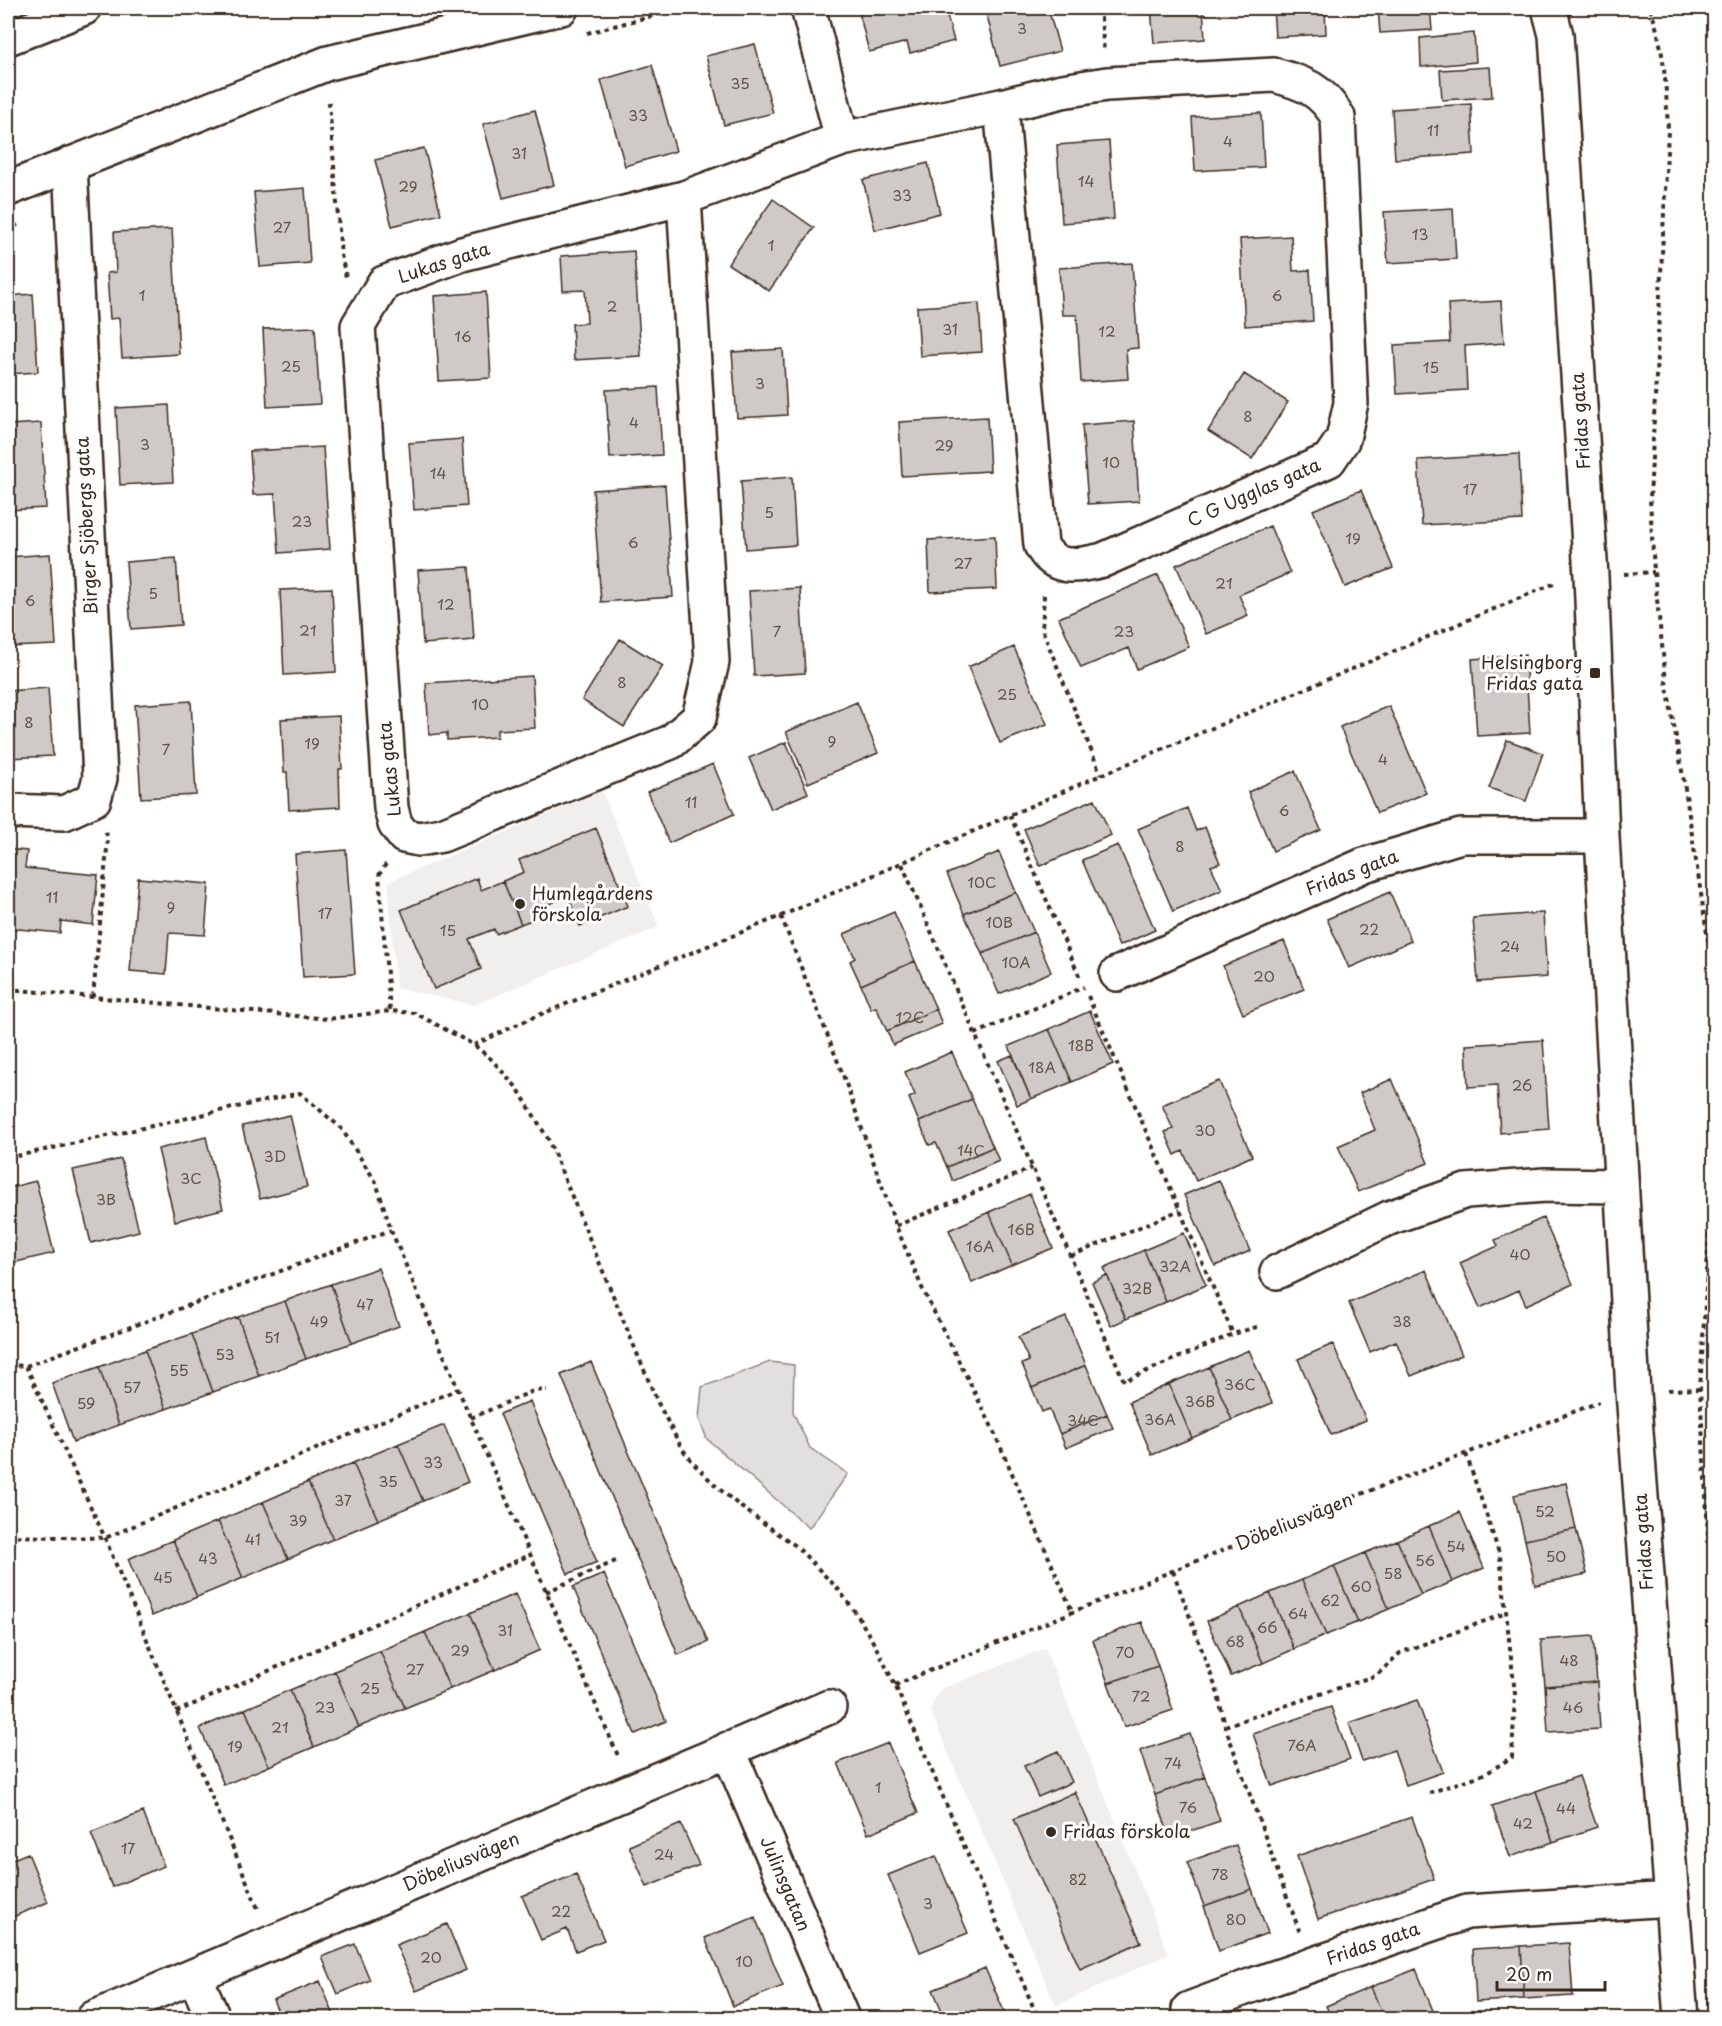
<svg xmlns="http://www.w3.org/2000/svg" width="1722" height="2026" viewBox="0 0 1722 2026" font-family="'Playpen Sans',sans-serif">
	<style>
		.built { fill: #f1efee }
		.green { fill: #e2e0de; stroke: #8e857e; stroke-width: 1.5 }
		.building { fill: #cfcac7; stroke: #3b2a1e; stroke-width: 1.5 }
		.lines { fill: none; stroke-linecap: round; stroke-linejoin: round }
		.minor-casing { stroke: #3b2a1e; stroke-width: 38 }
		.secondary-casing { stroke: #3b2a1e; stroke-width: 38 }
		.path { stroke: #3b2a1e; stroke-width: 4; stroke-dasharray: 4.5 4.5; stroke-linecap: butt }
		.minor { stroke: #fff; stroke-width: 33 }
		.secondary { stroke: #fff; stroke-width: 33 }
		.poi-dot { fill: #3b2a1e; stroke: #fff; stroke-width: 2 }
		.labels { text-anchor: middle; stroke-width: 6; stroke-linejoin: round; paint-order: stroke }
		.number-label { font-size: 15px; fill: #605248 }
		.street-label { font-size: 18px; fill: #3b2a1e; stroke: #fff }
		.poi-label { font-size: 18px; fill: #3b2a1e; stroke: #fff; text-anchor: start }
	</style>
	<rect width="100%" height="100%" fill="#fff"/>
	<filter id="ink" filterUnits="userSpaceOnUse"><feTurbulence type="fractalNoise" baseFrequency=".0167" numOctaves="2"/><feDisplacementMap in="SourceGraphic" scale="12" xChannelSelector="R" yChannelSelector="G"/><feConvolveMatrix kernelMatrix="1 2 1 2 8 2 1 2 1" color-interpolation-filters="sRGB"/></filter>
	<g filter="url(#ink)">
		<path class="built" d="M602,791l57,136 -185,78 -78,-17 -8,-106z
			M1045,1648l124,306 -113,52 -126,-296 9,-20z"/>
		<path class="green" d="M770,1362l24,3 -1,47 17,36 38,26 -39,54 -102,-89 -8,-20 3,-32z"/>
		<path class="building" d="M858,8h87l9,33 -44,12 -3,-11 -38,10z
			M985,8h63l12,43 -60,15z
			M1151,8h52l2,31 -51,4z
			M1273,8h52l1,26 -51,3z
			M1378,8h52l2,22 -52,3z
			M1474,33l2,29 -55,5 -1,-29z
			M755,44l18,69 -49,12 -18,-69z
			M652,65l24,86 -51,15 -24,-86z
			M1490,67l2,30 -50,3 -2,-30z
			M1471,104l3,50 -79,5 -3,-50z
			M535,110l19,75 -51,13 -20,-74z
			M1261,113l3,54 -69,4 -3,-54z
			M1109,141l5,78 -52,4 -5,-78z
			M424,148l17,66 -49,12 -17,-66z
			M928,163l12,50 -65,17 -12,-50z
			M305,188l5,75 -50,4 -6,-75z
			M773,199l41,29 -45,63 -41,-27z
			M1453,208l3,51 -68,4 -4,-51z
			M172,229l7,125 -57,4 -3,-40 -9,1 -3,-46 9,-1 -2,-40z
			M1291,236l2,35 17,-1 3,51 -68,5 -5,-87z
			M634,251l7,105 -67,4 -2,-36 15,-1 -2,-33 -22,1 -2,-35z
			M1132,263l6,85 -12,1 2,30 -47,3 -4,-67h-15l-3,-47z
			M486,292l5,86 -52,3 -5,-85z
			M33,294l5,78 -30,2v-78z
			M1501,301l3,42 -39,3 2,44 -70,4 -3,-49 56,-3 -2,-38z
			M979,303l3,49 -62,4 -3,-49z
			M315,327l5,77 -53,3 -4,-78z
			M783,349l4,66 -50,3 -5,-66z
			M1244,374l44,28 -36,57 -44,-28z
			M658,387l4,68 -52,3 -4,-68z
			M169,405l4,77 -53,3 -4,-77z
			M987,417l3,54 -88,5 -3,-54z
			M1134,421l5,80 -51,3 -6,-79z
			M41,423l5,85 -38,2v-85z
			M462,439l5,67 -53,4 -5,-67z
			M323,447l7,102 -51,4 -4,-59 -22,1 -3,-44z
			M1519,454l3,66 -100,5 -4,-65z
			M792,477l4,68 -50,4 -5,-68z
			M665,485l8,112 -72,5 -8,-112z
			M1361,490l32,78 -48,19 -32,-77z
			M1270,526l20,47 -51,22 9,21 -42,18 -30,-69z
			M995,536l2,53 -67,3 -2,-52z
			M50,554l6,91 -48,2v-90z
			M176,558l5,67 -50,4 -5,-67z
			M469,567l5,73 -51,4 -5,-74z
			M1158,575l31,72 -52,22 -8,-21 -48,20 -22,-50z
			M332,588l4,84 -52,3 -4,-85z
			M800,588l5,85 -51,3 -5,-85z
			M620,639l43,27 -39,61 -42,-27z
			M1014,647l33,77 -47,19 -32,-76z
			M1525,655l5,78 -53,3 -5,-77z
			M532,676l3,52 -38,2v7l-50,3v-7l-18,2 -3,-52z
			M48,688l5,68 -45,2v-67z
			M191,701l5,94 -55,3 -6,-93z
			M857,702l21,51 -70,30 -22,-51z
			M1389,706l37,87 -49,20 -37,-86z
			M339,716l3,53h-3l1,38 -51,3 -2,-38h-3l-3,-53z
			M1507,740l36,13 -17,48 -37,-13z
			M786,742l22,51 -37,16 -22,-51z
			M713,764l21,50 -65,29 -22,-51z
			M1295,771l26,59 -48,21 -25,-59z
			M1095,799l16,36 -71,31 -16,-37z
			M1187,808l9,23 9,-4 15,36 -9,3 11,24 -49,21 -35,-82z
			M596,828l32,78 -48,20 -12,-30 -24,10 3,8 -26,10 -18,-43 21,-9 -5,-12z
			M1118,845l37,85 -36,16 -37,-86z
			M8,849l19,2 -2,17 73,7 -5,50 -32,-4 -1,12 -52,-5z
			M346,850l9,124 -52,3 -8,-123z
			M999,852l17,40 -52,22 -17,-40z
			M138,878l71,6 -4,51 -36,-2 -3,41 -36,-3z
			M477,878l4,12 22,-9 18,43 -25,10 -2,-5 -25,10 12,30 -47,20 -33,-79z
			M1016,892l18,40 -52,22 -18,-40z
			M1390,892l21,49 -62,27 -22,-49z
			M894,912l21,49 -54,24 -11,-24 5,-3 -11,-24z
			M1543,913l4,64 -69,5 -5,-64z
			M1034,932l17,40 -52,22 -17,-40z
			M1284,941l20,48 -61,25 -20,-48z
			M915,961l21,48 -49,22 -11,-24 -5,2 -10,-24z
			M936,1009l6,15 -49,21 -6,-14z
			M1090,1011l23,53 -41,18 -23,-53z
			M1049,1029l23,53 -41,17 -22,-53z
			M1543,1040l6,89 -49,4 -3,-48 -29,2 -2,-42z
			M952,1052l20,47 -53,23 -10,-24 6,-3 -10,-23z
			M1012,1055l19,44 -14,6 -19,-44z
			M1392,1079l36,84 -70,29 -20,-46 37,-16 -15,-37z
			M1219,1081l33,75 -56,25 -13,-30 -8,4 -10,-23 8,-3 -11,-24z
			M972,1099l21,48 -46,20 -11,-24 -7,2 -10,-23z
			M290,1115l17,72 -47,12 -18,-73z
			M206,1137l17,72 -48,12 -17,-72z
			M993,1147l6,14 -46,20 -6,-14z
			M121,1159l18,72 -48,12 -18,-73z
			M1219,1180l31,71 -35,15 -31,-71z
			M36,1181l18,72 -46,11v-76z
			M1030,1194l23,54 -41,17 -23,-53z
			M989,1212l23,53 -40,18 -23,-53z
			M1543,1218l30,66 -47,21 -7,-15 -39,18 -20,-45 38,-17 -3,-6z
			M1184,1233l22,52 -40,17 -22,-52z
			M1144,1250l22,52 -40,17 -22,-51z
			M378,1268l21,58 -47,17 -21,-59z
			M1426,1270l36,85 -51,21 -15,-35 -26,11 -21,-49z
			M1107,1275l19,44 -15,7 -19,-44z
			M331,1284l21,59 -46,16 -21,-58z
			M285,1301l21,58 -47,17 -21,-59z
			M238,1317l21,59 -46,16 -21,-58z
			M1066,1317l20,48 -54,23 -10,-24 7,-3 -11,-24z
			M192,1334l21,58 -47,17 -21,-59z
			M1333,1344l33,76 -35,15 -33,-76z
			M145,1350l21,59 -47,16 -20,-58z
			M1249,1350l23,53 -40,17 -23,-53z
			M591,1362l117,280 -30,13 -117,-280z
			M1086,1365l21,49 -47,20 -11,-25 -7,3 -10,-24z
			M99,1367l20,58 -46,17 -21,-59z
			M1209,1367l23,53 -40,18 -23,-54z
			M1169,1384l23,54 -40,17 -23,-53z
			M530,1401l67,161 -29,12 -68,-160z
			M1107,1414l6,14 -47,20 -6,-14z
			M444,1425l24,57 -45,19 -25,-57z
			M398,1444l25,57 -45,19 -25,-57z
			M353,1463l25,57 -45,19 -25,-57z
			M308,1482l25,57 -45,20 -25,-57z
			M1566,1483l10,46 -51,11 -11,-45z
			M263,1502l25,57 -45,19 -25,-57z
			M1460,1512l24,56 -32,14 -23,-56z
			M218,1521l25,57 -46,19 -24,-57z
			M1429,1526l23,56 -31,13 -24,-55z
			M1576,1529l11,45 -52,11 -10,-45z
			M173,1540l24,57 -45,19 -24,-57z
			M1397,1540l24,55 -32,14 -24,-56z
			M1365,1553l24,56 -31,13 -24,-56z
			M1334,1566l24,56 -32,13 -24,-55z
			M604,1574l62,147 -31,13 -62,-147z
			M1302,1580l24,55 -32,14 -24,-56z
			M1270,1593l24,56 -31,14 -24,-56z
			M515,1594l25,56 -45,20 -25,-57z
			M1239,1607l24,56 -32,13 -24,-55z
			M470,1613l25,57 -45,19 -25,-57z
			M1142,1622l16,44 -50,17 -15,-43z
			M425,1632l25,57 -45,19 -25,-57z
			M1593,1636l4,46 -52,4 -4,-46z
			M380,1651l25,57 -46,19 -24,-56z
			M1158,1666l15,44 -49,17 -16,-44z
			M335,1671l24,56 -45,20 -24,-57z
			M1597,1682l3,47 -52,3 -3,-46z
			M290,1690l24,57 -45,19 -24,-57z
			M1417,1700l26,72 -37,13 -12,-35 -32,11 -13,-38z
			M1331,1707l19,52 -78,27 -19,-52z
			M245,1709l24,57 -45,19 -24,-57z
			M1190,1734l15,43 -50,18 -15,-44z
			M888,1743l30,70 -50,21 -30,-71z
			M1058,1751l14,31 -34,15 -14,-31z
			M1579,1776l18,51 -44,15 -17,-51z
			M1205,1777l15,44 -50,17 -15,-43z
			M1536,1791l17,51 -43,15 -18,-51z
			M1075,1792l66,150 -61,27 -66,-150z
			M143,1812l21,54 -52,21 -21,-54z
			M1412,1817l22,62 -116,40 -21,-63z
			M681,1824l18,41 -52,22 -18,-41z
			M1236,1845l16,44 -48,17 -17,-44z
			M28,1853l20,49 -40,17v-58z
			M936,1856l32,77 -48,19 -32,-77z
			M576,1874l28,66 -28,11 -9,-22 -26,11 -19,-44z
			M1252,1889l16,44 -49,18 -15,-45z
			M755,1917l28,69 -50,20 -28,-68z
			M447,1924l19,46 -50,21 -20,-46z
			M1569,1943l4,53 -49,3 -3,-53z
			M355,1944l15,36 -32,14 -16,-37z
			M1521,1946l3,53 -48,3 -3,-53z
			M985,1968l22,50h-62l-12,-28z
			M1416,1969l20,49h-52l-13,-31z
			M320,1981l15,37h-54l-8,-18z
			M1371,1987l13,31h-53l-5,-12z"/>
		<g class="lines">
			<defs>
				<path id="minor" d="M1549,8l7,27 35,541 11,260 31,556 48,626
					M842,139l159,-33 40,439c14,27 36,21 62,15l226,-100 14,-21 8,-36 -13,-286c-17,-28 -34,-34 -64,-42l-167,9 -45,7 -61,15
					M8,189l320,-126 233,-55
					M684,198l28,464 -13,56 -28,24 -229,93 -23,4 -15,-3 -9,-12 -4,-16 -33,-482 26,-43 78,-29 222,-56 158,-59 -34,-131
					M8,811l56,2 30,-14 6,-21 -30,-614
					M1117,974l247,-109 97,-29h141
					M1277,1272l112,-54 77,-27 79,-6 75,1
					M728,1749l114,269
					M195,1976l18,42
					M1189,2009l64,-24 214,-73 204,-13
					M94,2018l735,-311"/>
				<path id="secondary" d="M8,38l76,-30"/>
			</defs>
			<use href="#minor" class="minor-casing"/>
			<use href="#secondary" class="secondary-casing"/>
			<path class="path" d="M1100,8l4,43
				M1650,8c15,40 16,80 18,123l-18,368 4,73 12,109 18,101 29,191 1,25
				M587,33l95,-25
				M329,102l12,153 5,22
				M8,229l10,-4
				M1624,574l30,-2
				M1044,595l-2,34 59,146
				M1010,815l71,165
				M386,864l-7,11 11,136
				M902,864l222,517 109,-47 27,-8
				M781,916l62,159 53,151 27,64 67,133 83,190
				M8,989l320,30 62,-8 25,2 59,32 17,14 27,30 30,50 91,219 19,45 23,44 12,16 24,24 24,20 55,39 43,44 19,26 18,31 19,38 143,333
				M1088,996l145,338
				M93,997l15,-159 -3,-8
				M975,1034l109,-47
				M474,1045l53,-25 254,-104 320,-141 457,-193
				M8,1158l292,-65 41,35 35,54 15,48 67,159 161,369
				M1714,1180l-4,39 -10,170 10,178 4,48
				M896,1226l136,-58
				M1071,1256l109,-46
				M8,1365l18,1 365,-136
				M26,1366l79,172 154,373
				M1668,1390l32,-1
				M471,1418l62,-27 14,-1
				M8,1536l97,2 353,-149
				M1173,1571l45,123 7,32 75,207
				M546,1592l72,-32
				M895,1685l428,-176 276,-107
				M176,1712l354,-157
				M1225,1726l152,-51 23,-22 106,-40
				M1429,1793l58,-20 25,-16 3,-63 -15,-138 -34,-102"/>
			<use href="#minor" class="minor"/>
			<use href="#secondary" class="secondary"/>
		</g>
	</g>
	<g class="poi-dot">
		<rect x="1589" y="667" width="12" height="12" rx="3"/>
		<circle cx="520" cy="904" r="6"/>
		<circle cx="1051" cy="1832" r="6"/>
	</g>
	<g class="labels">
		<g class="number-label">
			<text x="1022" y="34">3</text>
			<text x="740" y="89">35</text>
			<text x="638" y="121">33</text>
			<text x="1433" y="136">11</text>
			<text x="1228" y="147">4</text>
			<text x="519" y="159">31</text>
			<text x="1086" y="187">14</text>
			<text x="408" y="192">29</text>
			<text x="902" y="201">33</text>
			<text x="282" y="233">27</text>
			<text x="1420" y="240">13</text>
			<text x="771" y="251">1</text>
			<text x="142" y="301">1</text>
			<text x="1277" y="301">6</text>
			<text x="612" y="312">2</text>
			<text x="950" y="335">31</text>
			<text x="1107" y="337">12</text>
			<text x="463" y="342">16</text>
			<text x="291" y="372">25</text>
			<text x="1431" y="373">15</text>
			<text x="760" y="389">3</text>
			<text x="1248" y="422">8</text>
			<text x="634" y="428">4</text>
			<text x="145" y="450">3</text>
			<text x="944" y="451">29</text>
			<text x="1111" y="468">10</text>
			<text x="438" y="479">14</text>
			<text x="1470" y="495">17</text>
			<text x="769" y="518">5</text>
			<text x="302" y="527">23</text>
			<text x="1353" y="544">19</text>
			<text x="633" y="548">6</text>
			<text x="963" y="569">27</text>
			<text x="1224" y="589">21</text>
			<text x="153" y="599">5</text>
			<text x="30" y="606">6</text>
			<text x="446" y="610">12</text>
			<text x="308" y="636">21</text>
			<text x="777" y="637">7</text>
			<text x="1124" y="637">23</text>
			<text x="622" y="688">8</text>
			<text x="1007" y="700">25</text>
			<text x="480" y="710">10</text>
			<text x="29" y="728">8</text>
			<text x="832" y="747">9</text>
			<text x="312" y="749">19</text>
			<text x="166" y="755">7</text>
			<text x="1383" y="765">4</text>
			<text x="691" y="808">11</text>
			<text x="1284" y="816">6</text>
			<text x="1180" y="852">8</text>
			<text x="982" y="888">10C</text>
			<text x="52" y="903">11</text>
			<text x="171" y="913">9</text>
			<text x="325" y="919">17</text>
			<text x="999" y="928">10B</text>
			<text x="1369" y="935">22</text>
			<text x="448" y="936">15</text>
			<text x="1510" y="952">24</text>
			<text x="1016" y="968">10A</text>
			<text x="1264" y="982">20</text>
			<text x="910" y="1023">12C</text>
			<text x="1081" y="1051">18B</text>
			<text x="1042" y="1073">18A</text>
			<text x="1522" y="1091">26</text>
			<text x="1205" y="1136">30</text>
			<text x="971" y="1156">14C</text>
			<text x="275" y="1162">3D</text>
			<text x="191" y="1184">3C</text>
			<text x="106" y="1205">3B</text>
			<text x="1021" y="1235">16B</text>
			<text x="980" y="1252">16A</text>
			<text x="1520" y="1260">40</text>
			<text x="1175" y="1272">32A</text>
			<text x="1137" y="1294">32B</text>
			<text x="365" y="1310">47</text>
			<text x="319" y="1327">49</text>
			<text x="1402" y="1327">38</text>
			<text x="272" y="1343">51</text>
			<text x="225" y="1360">53</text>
			<text x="179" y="1376">55</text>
			<text x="1240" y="1390">36C</text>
			<text x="132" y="1393">57</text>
			<text x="1200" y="1407">36B</text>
			<text x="86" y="1409">59</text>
			<text x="1160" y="1425">36A</text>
			<text x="1083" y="1426">34C</text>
			<text x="433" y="1468">33</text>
			<text x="388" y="1487">35</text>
			<text x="343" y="1506">37</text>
			<text x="1545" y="1517">52</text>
			<text x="298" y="1526">39</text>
			<text x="253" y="1545">41</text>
			<text x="1456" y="1552">54</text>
			<text x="1556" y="1562">50</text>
			<text x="208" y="1564">43</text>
			<text x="1425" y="1566">56</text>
			<text x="1393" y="1579">58</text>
			<text x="163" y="1583">45</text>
			<text x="1361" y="1592">60</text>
			<text x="1330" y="1606">62</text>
			<text x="1298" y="1619">64</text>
			<text x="1267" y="1633">66</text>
			<text x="505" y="1636">31</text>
			<text x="1235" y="1647">68</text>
			<text x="460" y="1656">29</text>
			<text x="1125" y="1658">70</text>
			<text x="1569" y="1666">48</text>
			<text x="415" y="1675">27</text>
			<text x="370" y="1694">25</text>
			<text x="1141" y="1702">72</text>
			<text x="325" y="1713">23</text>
			<text x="1573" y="1713">46</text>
			<text x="280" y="1733">21</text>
			<text x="1302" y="1751">76A</text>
			<text x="235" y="1752">19</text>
			<text x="1173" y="1769">74</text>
			<text x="878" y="1793">1</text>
			<text x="1188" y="1813">76</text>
			<text x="1566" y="1814">44</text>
			<text x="1523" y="1829">42</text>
			<text x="128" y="1854">17</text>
			<text x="664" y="1860">24</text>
			<text x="1220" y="1880">78</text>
			<text x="1078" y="1885">82</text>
			<text x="928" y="1909">3</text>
			<text x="561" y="1917">22</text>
			<text x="1236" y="1925">80</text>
			<text x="431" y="1963">20</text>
			<text x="744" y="1967">10</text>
		</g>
		<g class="street-label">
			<text transform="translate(444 263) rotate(-18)" y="6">Lukas gata</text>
			<text transform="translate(1581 421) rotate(-94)" y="6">Fridas gata</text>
			<text transform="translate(1254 493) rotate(-24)" y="6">C G Ugglas gata</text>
			<text transform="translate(87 526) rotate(-93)" y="6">Birger Sjöbergs gata</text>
			<text transform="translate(390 769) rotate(-96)" y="6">Lukas gata</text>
			<text transform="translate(1352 873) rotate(-21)" y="6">Fridas gata</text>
			<text transform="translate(1294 1522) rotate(-22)" y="6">Döbeliusvägen</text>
			<text transform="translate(1644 1542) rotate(-94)" y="6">Fridas gata</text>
			<text transform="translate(461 1862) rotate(-23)" y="6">Döbeliusvägen</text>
			<text transform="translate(785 1884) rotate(67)" y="6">Julinsgatan</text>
			<text transform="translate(1373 1944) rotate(-19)" y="6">Fridas gata</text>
		</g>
		<g class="poi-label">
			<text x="1583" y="669" text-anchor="end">Helsingborg<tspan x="1583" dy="21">Fridas gata</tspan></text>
			<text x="532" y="900">Humlegårdens<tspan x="532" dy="21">förskola</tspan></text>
			<text x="1063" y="1838">Fridas förskola</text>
		</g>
	</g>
	<rect width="1722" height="2026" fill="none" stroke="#fff" stroke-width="30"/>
	<rect x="15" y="15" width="1692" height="1996" fill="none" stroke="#3b2a1e" stroke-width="2" filter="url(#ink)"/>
	<path d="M1497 1981v9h108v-9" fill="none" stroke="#3b2a1e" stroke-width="3"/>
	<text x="1506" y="1981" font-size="18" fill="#3b2a1e" stroke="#ffffff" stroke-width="4.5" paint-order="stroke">20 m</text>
</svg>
